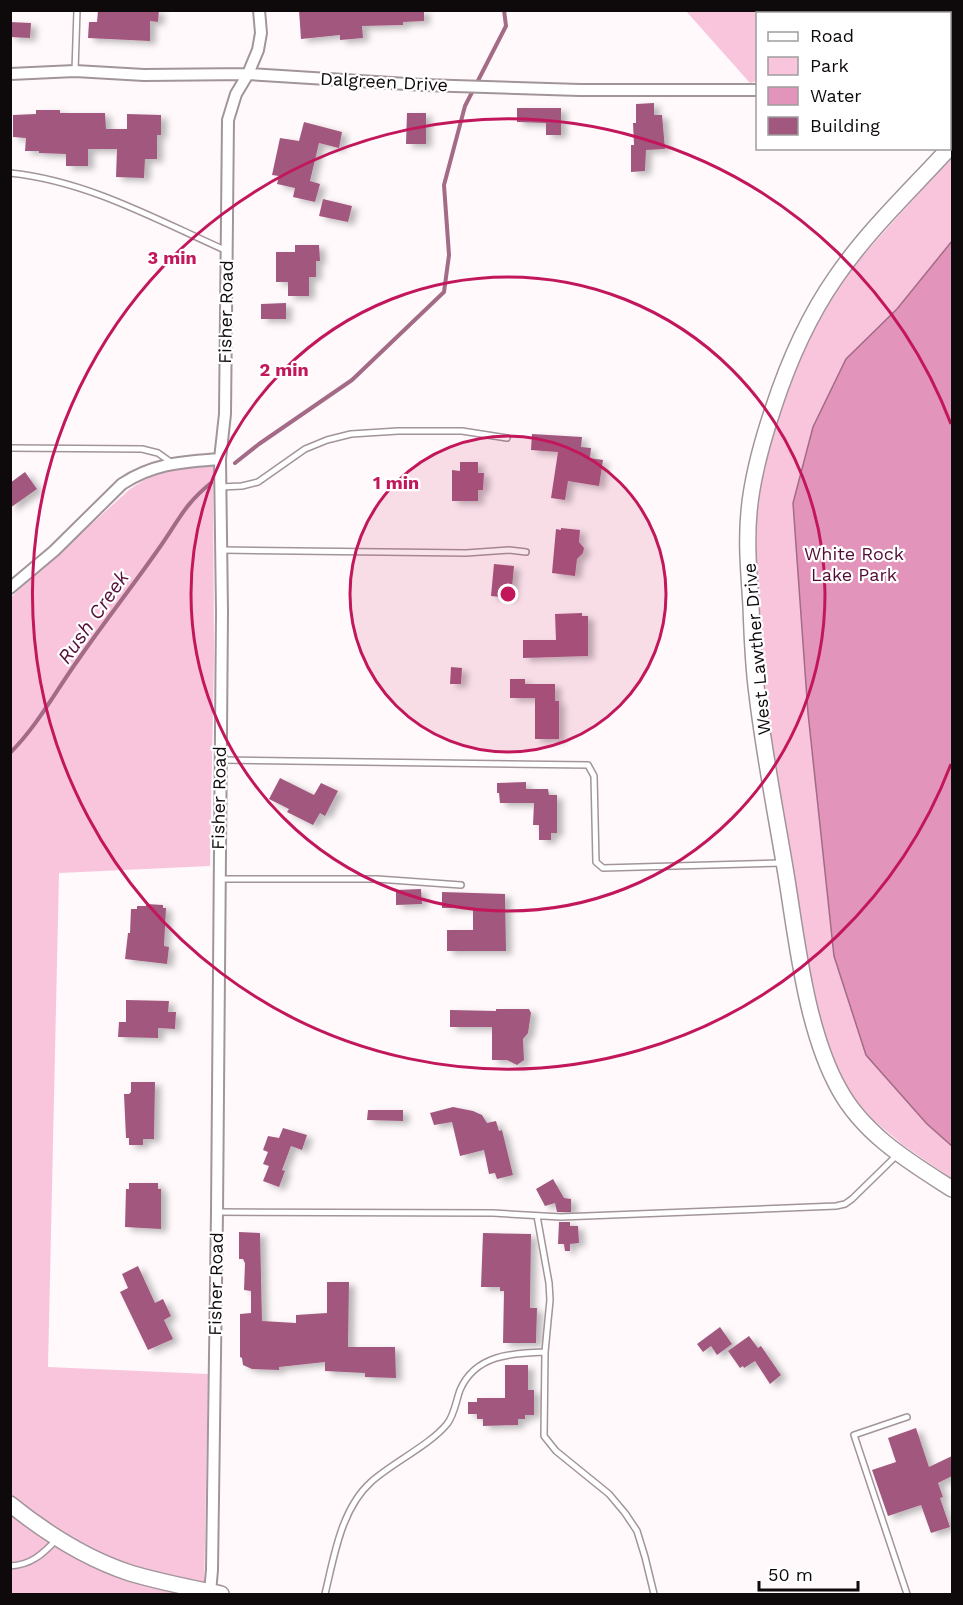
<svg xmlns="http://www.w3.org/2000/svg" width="963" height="1605" viewBox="0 0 963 1605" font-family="'Work Sans',sans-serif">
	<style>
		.green { fill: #f9c5dd }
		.water { fill: #e394bb; stroke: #a36b86; stroke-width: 1.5 }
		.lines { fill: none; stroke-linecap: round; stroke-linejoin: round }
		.stream { stroke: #a36b86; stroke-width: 4 }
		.building { fill: #a2587e; filter: url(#shadow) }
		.lane-casing { stroke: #a2959a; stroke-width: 8 }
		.street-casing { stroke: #a2959a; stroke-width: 14 }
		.secondary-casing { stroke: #a2959a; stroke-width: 18 }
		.lane { stroke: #fff; stroke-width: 5 }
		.street { stroke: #fff; stroke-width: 10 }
		.secondary { stroke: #fff; stroke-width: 15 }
		.ring { fill: none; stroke: #c2185b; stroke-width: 3 }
		.labels { text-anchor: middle; stroke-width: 4.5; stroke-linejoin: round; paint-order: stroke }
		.street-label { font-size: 18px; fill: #0e0a0c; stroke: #fff }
		.park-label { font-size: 18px; fill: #510b35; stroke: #fff }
		.water-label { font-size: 20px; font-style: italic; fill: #56113a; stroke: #fff }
		.centre { fill: #c2185b; stroke: #fff; stroke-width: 3 }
		.ring-label { font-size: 18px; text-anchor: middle; font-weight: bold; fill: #c2185b; stroke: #fff; stroke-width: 4.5; stroke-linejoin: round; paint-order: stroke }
	</style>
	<defs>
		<filter id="shadow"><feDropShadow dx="6" dy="3.5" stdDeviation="3" flood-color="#0004"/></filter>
	</defs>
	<rect width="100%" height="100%" fill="#fff9fb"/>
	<path class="green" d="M686,11h183l-4,3h-107l-1,67 -7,2z
		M952,156v1023l-49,-34 -31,-26 -26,-31 -17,-35 -19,-71 -48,-288 -8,-94 4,-107 18,-87 56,-116z
		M190,466h23l1,190 -4,210 -151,7 -11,494 160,7 -4,220h-193v-997l119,-108c19,-13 37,-20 60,-23z"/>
	<path class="water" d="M952,241v905l-25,-22 -61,-69 -32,-99 -26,-243 -15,-210 20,-76 33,-68 51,-50z"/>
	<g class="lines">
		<path class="stream" d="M235,463l24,-19 93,-64 92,-88 5,-37 -5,-70 21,-79 41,-80 -2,-16
			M10,753c28,-28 45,-61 68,-93 27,-39 57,-77 84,-116 18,-26 23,-40 49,-61"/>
	</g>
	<path class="building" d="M98,10h61l-1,12 -8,-1v20l-62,-3 1,-16h8z
		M299,10h125v11l-21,1v3l-41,1 1,12 -23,2v-5l-39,4z
		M10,22l21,1 -1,15 -20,-1z
		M654,103v12h8l3,34 -19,1 -1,21 -14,1v-27h3l-1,-22h3v-19z
		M517,108h44v27h-15v-12l-29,-1z
		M36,110h24v3h45l1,16h21v-15l34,1v20h-4v24h-12l-1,19 -28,-1 1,-28h-29v17h-22v-12l-27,-1v-2h-14l1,-13 -13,-1v-22l23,-1z
		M407,113h19v31h-20z
		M304,122l38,10 -3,16 -20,-5 -9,38 10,3 -5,18 -22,-5 2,-9 -18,-4 2,-8 -7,-1 8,-37 19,3z
		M323,199l29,7 -4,16 -29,-6z
		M295,245h24l1,16h-4v16h-7v19h-21v-14h-12v-30h19z
		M286,303v16h-25v-15z
		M532,434l50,3 -1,10 10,1 -1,10 13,2 -4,26 -31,-5 -3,19 -14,-2 7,-46 -27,-2z
		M460,462h18v11h6l-1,17h-5v11h-26v-31l8,1z
		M25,472l12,17 -27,19v-25z
		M561,528l19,2 -1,12 5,6 -1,5 -6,6 -2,17 -23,-3 4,-44 5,1z
		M494,564l20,2 -3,32 -20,-2z
		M582,613v3h6v40l-65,2v-18h33l-1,-26z
		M451,667l11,1 -1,16h-11z
		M510,679h15v5h30v17h4v38h-24v-41h-25z
		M280,778l34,17 7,-12 17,8 -13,25 -5,-3 -7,12 -26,-13 2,-3 -20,-10z
		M526,782v7h22l1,6h8v38h-6v7h-12v-15h-6l1,-22h-34l-1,-10h-2v-10z
		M421,889l1,15 -26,1v-15z
		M442,892l63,2 1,57h-59v-21h26v-22h-31z
		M146,904l17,1v3h3l-2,38 5,1 -2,17 -42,-5 3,-26h2l1,-24h6v-3h9z
		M126,1000l43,1 -1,11h8l-1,17 -17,-1v10l-40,-1 1,-15h7z
		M496,1009h33l2,4 -3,20 -5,6 1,21 -7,5 -10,-5h-15v-33h-42v-17l46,1z
		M131,1082h24l-1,57h-11v6h-14v-7h-3l-2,-44h5l2,-2z
		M453,1107l20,4 9,4 5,8 9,-2 3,10 3,-1 11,45 -16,4 -2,-6 -6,1 -5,-24 -24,6 -8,-34 -18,3 -4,-12z
		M368,1110h35v11l-36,-1z
		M283,1128l24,7 -5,15 -11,-4 -9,24 3,1 -6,16 -16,-6 6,-15 -6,-2 5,-12 -5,-2 5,-14 11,2z
		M553,1179l11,19 7,1v13h-14l-2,-9 -10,3 -9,-17z
		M129,1183h29v6h3v40l-36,-2 1,-38h3z
		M559,1222h11v4h8l1,17 -9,1v7h-5l-1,-7h-6z
		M239,1232l21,1 2,88 34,2v-8l31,-2v-31h22l-1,65h47l1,31 -31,-1v-4l-40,-2v-9l-46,5v3l-27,-1 -9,-4 -1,-7 -2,-1v-43l11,-1v-22l-7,-1 1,-27 -2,-4h-4z
		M483,1233l48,1 -1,74h7l-1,35h-33l1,-52h-4v-4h-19z
		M138,1266l17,37 8,-4 8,17 -7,4 9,19 -25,11 -28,-58 8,-4 -6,-14z
		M720,1327l12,17 -15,11 -6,-9 -8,6 -6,-8z
		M749,1336l9,12 3,-2 20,29 -11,9 -15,-23 -11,7 -1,-2 -3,2 -12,-17z
		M505,1365h23v25h6v25h-9v4h-7v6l-35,1v-7h-6v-5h-9v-12h9v-4h28z
		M916,1428l13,39 23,-11v20l-14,7 5,14 -3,1 10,29 -19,6 -10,-28 -33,11 -16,-46 24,-8 -8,-24z"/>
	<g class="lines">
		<defs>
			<path id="lane" d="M870,14l3,-4
				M75,71l2,-61
				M10,173c78,8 147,47 217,78
				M10,448l132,1 16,4 14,10
				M221,487l21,-1 16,-4 47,-33 22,-9 24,-6 47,-3h64l45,7
				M222,550l244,3 43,-3 17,2
				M221,760l367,5 6,11 2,86 7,6 180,-5
				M220,879h157l84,6
				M217,1212l276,1 68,4 275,-11 9,-2 7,-5 45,-44
				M537,1216l12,67 1,17 -5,52
				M907,1417l-53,18 53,159
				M10,1566c21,-1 33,-12 47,-27
				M325,1594c9,-37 16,-85 46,-112 21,-19 59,-37 76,-58 7,-8 9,-23 13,-34 15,-35 51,-37 85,-38l-1,84 12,15 53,43 16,19 12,18 8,26 9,37"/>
			<path id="street" d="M10,74l65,-3 69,4 104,-1 175,11 157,5h178
				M950,87h2
				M10,588l44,-37 68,-67c32,-21 61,-22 98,-25
				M210,1592l2,-22 5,-358 5,-600 -2,-153 5,-45 3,-294 8,-26 12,-20 10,-24 3,-17 -2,-23"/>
			<path id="secondary" d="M952,145c-39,43 -83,84 -116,132 -28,40 -48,86 -63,132 -11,33 -21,68 -24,103 -3,31 0,63 2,94 1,29 2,59 6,88 7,60 19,120 29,180 11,67 20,156 53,215 25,46 71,73 113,100
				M10,1504c36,29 77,55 120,69 30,9 61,15 91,21"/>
		</defs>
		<use href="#lane" class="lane-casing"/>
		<use href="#street" class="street-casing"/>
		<use href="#secondary" class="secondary-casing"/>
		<use href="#lane" class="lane"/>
		<use href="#street" class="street"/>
		<use href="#secondary" class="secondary"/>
	</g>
	<circle cx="508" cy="594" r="158" fill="#c2185b" fill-opacity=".12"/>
	<g class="ring">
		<circle cx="508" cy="594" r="158"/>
		<circle cx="508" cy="594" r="317"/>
		<path d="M951 764A475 475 0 1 1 951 424"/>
	</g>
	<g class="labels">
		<g class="street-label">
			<text transform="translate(384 82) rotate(3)" y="6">Dalgreen Drive</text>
			<text transform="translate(226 312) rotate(-89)" y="6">Fisher Road</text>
			<text transform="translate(757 649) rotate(-95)" y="6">West Lawther Drive</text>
			<text transform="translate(219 798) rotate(-89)" y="6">Fisher Road</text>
			<text transform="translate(216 1284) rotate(-89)" y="6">Fisher Road</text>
		</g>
		<g class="park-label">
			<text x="854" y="560">White Rock<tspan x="854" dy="21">Lake Park</tspan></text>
		</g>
		<g class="water-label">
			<text transform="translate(93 617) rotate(-55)" y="7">Rush Creek</text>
		</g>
	</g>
	<circle cx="508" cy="594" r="9" class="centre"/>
	<g class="ring-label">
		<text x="172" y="264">3 min</text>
		<text x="284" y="376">2 min</text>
		<text x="396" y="489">1 min</text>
	</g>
	<rect width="963" height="1605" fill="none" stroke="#0e0a0c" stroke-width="24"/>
	<rect x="756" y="12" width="195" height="138" fill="#ffffff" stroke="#9f9d9e" stroke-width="1.5"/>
	<rect x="768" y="32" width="30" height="9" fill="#ffffff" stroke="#9f9d9e" stroke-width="1.5"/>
	<text x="810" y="42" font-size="18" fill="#0e0a0c">Road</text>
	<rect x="768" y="57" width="30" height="18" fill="#f9c5dd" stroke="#9f9d9e" stroke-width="1.5"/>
	<text x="810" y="72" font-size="18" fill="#0e0a0c">Park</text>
	<rect x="768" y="87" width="30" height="18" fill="#e394bb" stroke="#9f9d9e" stroke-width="1.5"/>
	<text x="810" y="102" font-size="18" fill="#0e0a0c">Water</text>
	<rect x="768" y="117" width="30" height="18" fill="#a2587e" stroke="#9f9d9e" stroke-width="1.5"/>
	<text x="810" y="132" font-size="18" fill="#0e0a0c">Building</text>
	<path d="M759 1581v9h99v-9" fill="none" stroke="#0e0a0c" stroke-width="3"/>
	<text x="768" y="1581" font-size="18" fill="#0e0a0c" stroke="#ffffff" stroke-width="4.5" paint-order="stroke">50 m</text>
</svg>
